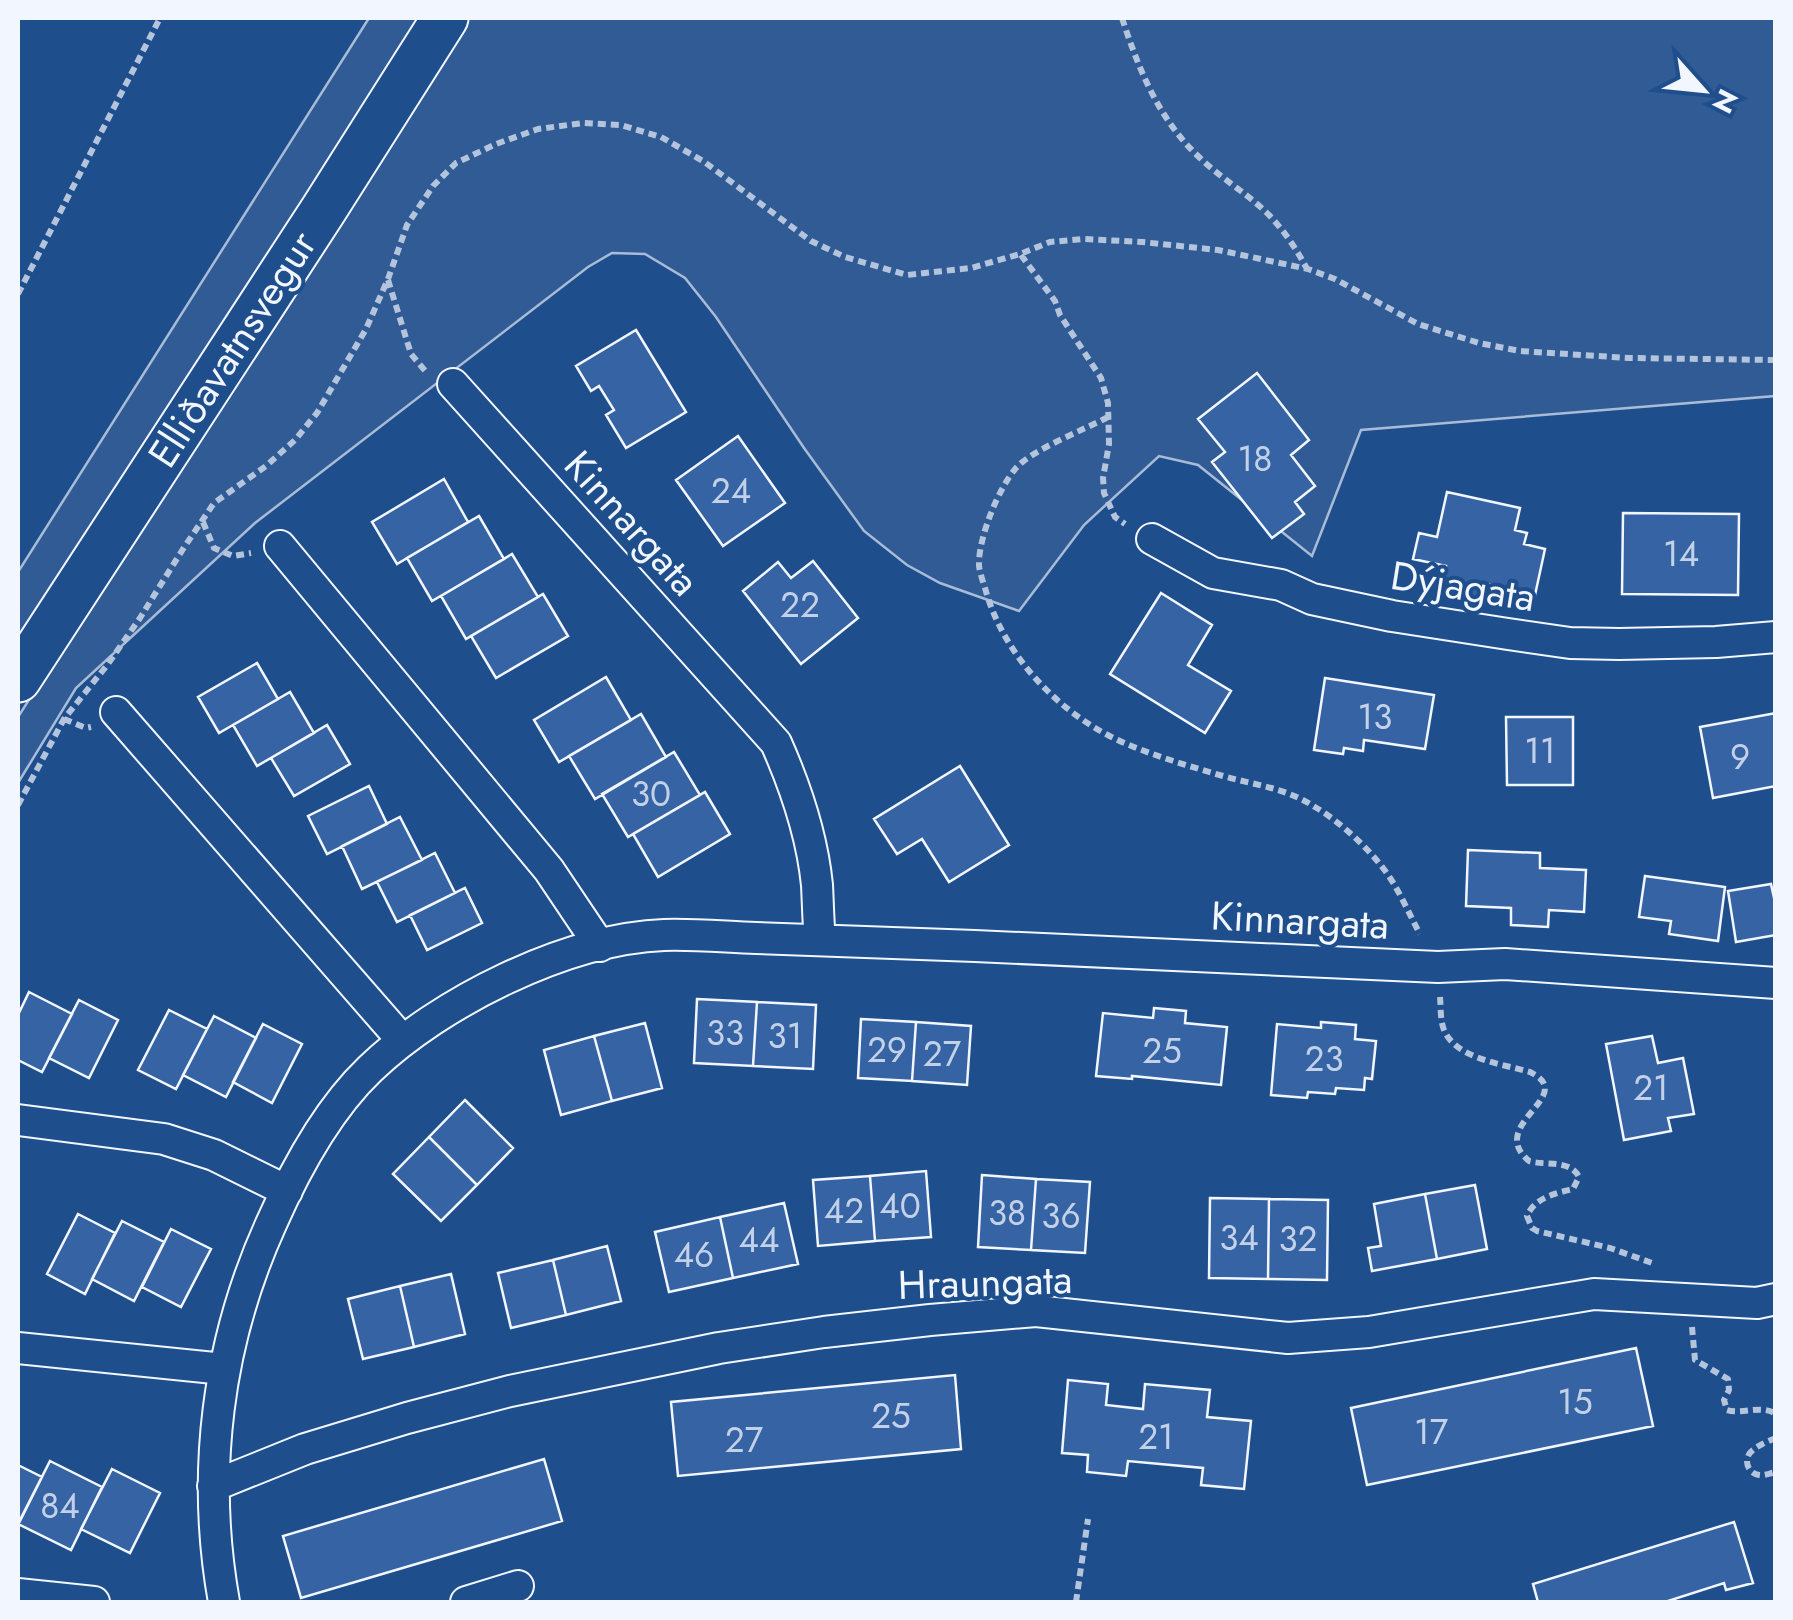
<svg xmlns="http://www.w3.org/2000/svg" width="1793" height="1620" viewBox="0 0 1793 1620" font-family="Jost,sans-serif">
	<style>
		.built { fill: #305b95; stroke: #a8bbd7; stroke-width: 2.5 }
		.building { fill: #3563a3; stroke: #f2f6ff; stroke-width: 2.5 }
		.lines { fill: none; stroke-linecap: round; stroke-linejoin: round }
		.minor-casing { stroke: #f2f6ff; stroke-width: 34 }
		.secondary-casing { stroke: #f2f6ff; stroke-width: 49 }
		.path { stroke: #b3c4dc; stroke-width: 6; stroke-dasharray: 8 5; stroke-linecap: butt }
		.minor { stroke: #1f4e8c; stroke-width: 30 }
		.secondary { stroke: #1f4e8c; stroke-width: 45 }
		.labels { text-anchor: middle; stroke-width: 8; stroke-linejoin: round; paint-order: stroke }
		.number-label { font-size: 35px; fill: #c3d1e8 }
		.street-label { font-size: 40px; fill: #f2f6ff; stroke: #1f4e8c }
	</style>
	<rect width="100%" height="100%" fill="#1f4e8c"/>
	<path class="built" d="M369,18h58l-409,632v-78z
		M461,18h1314v378l-414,34 -49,126 -114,-91 -39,-9 -75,69 -65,86 -79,-28 -33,-18 -43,-34 -60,-83 -88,-131 -31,-39 -40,-24 -33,-1 -24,14 -333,256 -179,165 -58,95v-66z"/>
	<path class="building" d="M636,330l50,82 -60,36 -20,-33 8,-5 -15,-24 -8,5 -15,-25z
		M1257,373l52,67 -18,15 24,31 -20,16 9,12 -32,24 -60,-76 13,-10 -27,-33z
		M738,436l47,67 -62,43 -47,-66z
		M444,479l24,43 -71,42 -25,-42z
		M1447,492l73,16 -5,22 12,3 -3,11 21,5 -10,46 -53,-12 -3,15 -39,-8 6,-24 -33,-7 6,-26 18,4z
		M1623,513l116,1 -1,81 -116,-1z
		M479,516l25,43 -72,42 -25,-43z
		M512,554l26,43 -72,42 -25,-43z
		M813,561l45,57 -57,46 -58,-73 35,-29 13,16z
		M1161,593l51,32 -24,40 43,26 -26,42 -95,-59z
		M543,594l25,42 -72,42 -25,-42z
		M257,663l21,36 -59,34 -21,-36z
		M606,677l25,43 -72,42 -25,-42z
		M1325,678l109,17 -9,54 -61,-9 -1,11 -19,-3 -1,6 -29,-4z
		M290,692l24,41 -57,33 -24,-41z
		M1776,713v73l-63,12 -13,-71z
		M641,714l25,43 -71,42 -26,-43z
		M1506,717h67v68h-66z
		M327,725l23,39 -56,32 -23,-38z
		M674,752l26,43 -72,42 -26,-43z
		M960,766l49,79 -60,37 -27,-43 -25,15 -23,-35z
		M369,786l18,38 -60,30 -19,-38z
		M705,792l25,42 -72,43 -25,-43z
		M400,817l22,43 -60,29 -20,-43z
		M1468,850l72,3v15l46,2 -2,42 -35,-2 -1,17 -37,-2v-17l-45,-2z
		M435,853l20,40 -58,29 -20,-40z
		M1645,876l80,11 -7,54 -49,-7 2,-13 -32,-4z
		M1771,884l5,23v28l-40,7 -8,-51z
		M465,888l17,35 -55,27 -17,-35z
		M29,992l43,22 -30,58 -24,-12v-45z
		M697,999l60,3 -4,64 -59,-3z
		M79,1000l39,20 -29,58 -40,-20z
		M757,1002l59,3 -3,64 -60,-3z
		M1154,1008l32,3 -1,12 42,4 -6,58 -89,-9v3l-36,-3 7,-63 50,5z
		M169,1010l38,19 -31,60 -38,-19z
		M214,1016l42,22 -30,59 -43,-22z
		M861,1019l55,3 -4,59 -54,-3z
		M916,1022l55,4 -4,59 -55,-4z
		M1321,1022l35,3 -1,14 21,2 -4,38 -7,-1 -1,12 -28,-2 -1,6 -27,-2 -1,6 -36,-3 6,-71 44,4z
		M645,1023l17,65 -50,13 -18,-65z
		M263,1024l39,20 -30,59 -39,-21z
		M594,1036l18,65 -51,14 -17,-65z
		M1652,1036l6,27 25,-5 11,56 -26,4 3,13 -47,9 -18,-96z
		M465,1100l48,48 -36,37 -48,-48z
		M429,1137l48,48 -36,36 -48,-47z
		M926,1171l5,66 -56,4 -5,-65z
		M982,1175l54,4 -5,71 -53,-3z
		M870,1176l5,65 -57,5 -5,-66z
		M1036,1179l54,3 -5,71 -54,-3z
		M1475,1185l12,64 -50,10 -12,-65z
		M1425,1194l12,65 -65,12 -4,-23 13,-2 -7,-42z
		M1210,1198l59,1 -1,80 -59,-1z
		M1269,1199l59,1 -1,80 -59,-1z
		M784,1203l14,61 -65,14 -13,-61z
		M78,1214l37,19 -30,61 -38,-20z
		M720,1217l13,61 -64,14 -14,-60z
		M122,1221l42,21 -30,59 -42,-22z
		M171,1229l40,20 -30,58 -39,-20z
		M607,1246l14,55 -55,14 -13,-55z
		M553,1260l13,55 -55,13 -13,-55z
		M451,1274l14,60 -51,13 -14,-61z
		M400,1286l14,61 -51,12 -15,-60z
		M1636,1348l17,78 -286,59 -16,-77z
		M955,1375l6,74 -283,27 -7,-74z
		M1068,1380l40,4 -2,21 37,4 2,-25 65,6 -3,27 44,4 -7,68 -43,-4 2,-17 -75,-7 -2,15 -39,-4 1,-17 -26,-2z
		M544,1459l18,62 -261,77 -18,-62z
		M50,1461l52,26 -31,63 -53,-26z
		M18,1465l24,12 -24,48z
		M112,1469l48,24 -30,60 -49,-24z
		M1734,1522l19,61 -27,7 -2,-7 -59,19h-127l-5,-18z"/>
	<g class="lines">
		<defs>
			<path id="minor" d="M453,384l323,359c20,45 36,92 41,142 1,18 1,36 3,54
				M1152,539l61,34 68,12 31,14 80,17 116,18 62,9 49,1 97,-2 60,-5
				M280,546l269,324 51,76
				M116,712l287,329
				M18,1120l146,19 50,16 73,36
				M18,1348l206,21
				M213,1486l92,-37 102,-31 103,-27 209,-43 105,-16 106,-12 106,-9 252,27 81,-6 225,-38 163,9 19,-4
				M18,1594l76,8
				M224,1602c-23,-128 -7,-259 47,-378 23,-52 57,-115 99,-155 70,-67 196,-130 294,-134 30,-1 62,2 92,3 73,2 146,5 219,8 154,7 309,14 463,21l67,-3 271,19
				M466,1602l52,-16"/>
			<path id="secondary" d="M18,679l306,-470 121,-191"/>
		</defs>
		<use href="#minor" class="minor-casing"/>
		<use href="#secondary" class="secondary-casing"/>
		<path class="path" d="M1122,18c17,52 37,102 78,140 21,20 46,35 66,54 17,17 30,36 41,57
			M1021,255l34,46 5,14 41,63 7,25 1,41 -6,34 1,15 11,24 10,7
			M388,280l23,74 16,19
			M18,294l142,-276
			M1108,417c-24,13 -75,32 -92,51 -18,21 -38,71 -37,98 1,7 4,16 6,22 18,67 74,126 137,154 32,14 67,24 101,34 32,9 63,12 92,31 25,15 50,38 68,61 15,19 25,44 37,66
			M203,522l11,26 19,8 18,-3
			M64,719l22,9 5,-1
			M18,805l46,-86 44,-55 32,-46 43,-69 31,-46 52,-37 29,-26 22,-27 49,-84 22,-50 19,-54 26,-39 23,-23 40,-19 42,-15 45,-6 38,2 40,12 42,24 108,80 34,16 62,18 64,-7 49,-14 30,-12 33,-3 59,3 76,8 90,19 27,10 83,45 61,19 41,8 109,7 147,2
			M1440,997c1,11 0,23 4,33 12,29 59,34 86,42 50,24 -45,52 -1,89 17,5 41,-2 50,16l-6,12c-16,4 -38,8 -46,27l5,12 5,3 73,17 45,16
			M1692,1327l3,33 33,19 1,11 -5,10 3,10c16,5 34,-6 49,4
			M1776,1438c-8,3 -17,7 -23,12 -10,7 -7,23 6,25 5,1 11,-2 17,-3
			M1076,1602l12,-83
			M1775,1602h1"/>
		<use href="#minor" class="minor"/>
		<use href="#secondary" class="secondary"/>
	</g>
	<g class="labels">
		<g class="number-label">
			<text x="1255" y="471">18</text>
			<text x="731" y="503">24</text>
			<text x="1681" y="566">14</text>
			<text x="800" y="617">22</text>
			<text x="1375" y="729">13</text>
			<text x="1540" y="763">11</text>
			<text x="1740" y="769">9</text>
			<text x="651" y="806">30</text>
			<text x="725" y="1045">33</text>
			<text x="785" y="1048">31</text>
			<text x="887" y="1062">29</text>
			<text x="1162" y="1063">25</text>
			<text x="942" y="1066">27</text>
			<text x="1324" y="1071">23</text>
			<text x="1651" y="1100">21</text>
			<text x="900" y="1218">40</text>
			<text x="844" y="1223">42</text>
			<text x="1007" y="1225">38</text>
			<text x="1061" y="1228">36</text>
			<text x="1239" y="1250">34</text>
			<text x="1298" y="1251">32</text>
			<text x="759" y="1252">44</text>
			<text x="694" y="1267">46</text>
			<text x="1575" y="1414">15</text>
			<text x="891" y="1428">25</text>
			<text x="1431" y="1444">17</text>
			<text x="1156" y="1449">21</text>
			<text x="744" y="1452">27</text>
			<text x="60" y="1518">84</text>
		</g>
		<g class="street-label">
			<text transform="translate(232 349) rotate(-57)" y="14">Elliðavatnsvegur</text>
			<text transform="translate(632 523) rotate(48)" y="14">Kinnargata</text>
			<text transform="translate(1463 586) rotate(9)" y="14">Dýjagata</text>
			<text transform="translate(1300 920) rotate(3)" y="14">Kinnargata</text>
			<text transform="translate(985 1282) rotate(-2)" y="14">Hraungata</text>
		</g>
	</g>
	<rect width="1793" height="1620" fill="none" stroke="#f2f6ff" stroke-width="40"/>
	<g transform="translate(1703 90) rotate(117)" stroke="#1f4e8c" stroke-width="8" paint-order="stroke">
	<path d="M0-8L18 38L0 25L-18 38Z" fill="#f2f6ff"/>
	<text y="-15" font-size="28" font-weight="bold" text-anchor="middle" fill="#f2f6ff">N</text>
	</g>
</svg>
